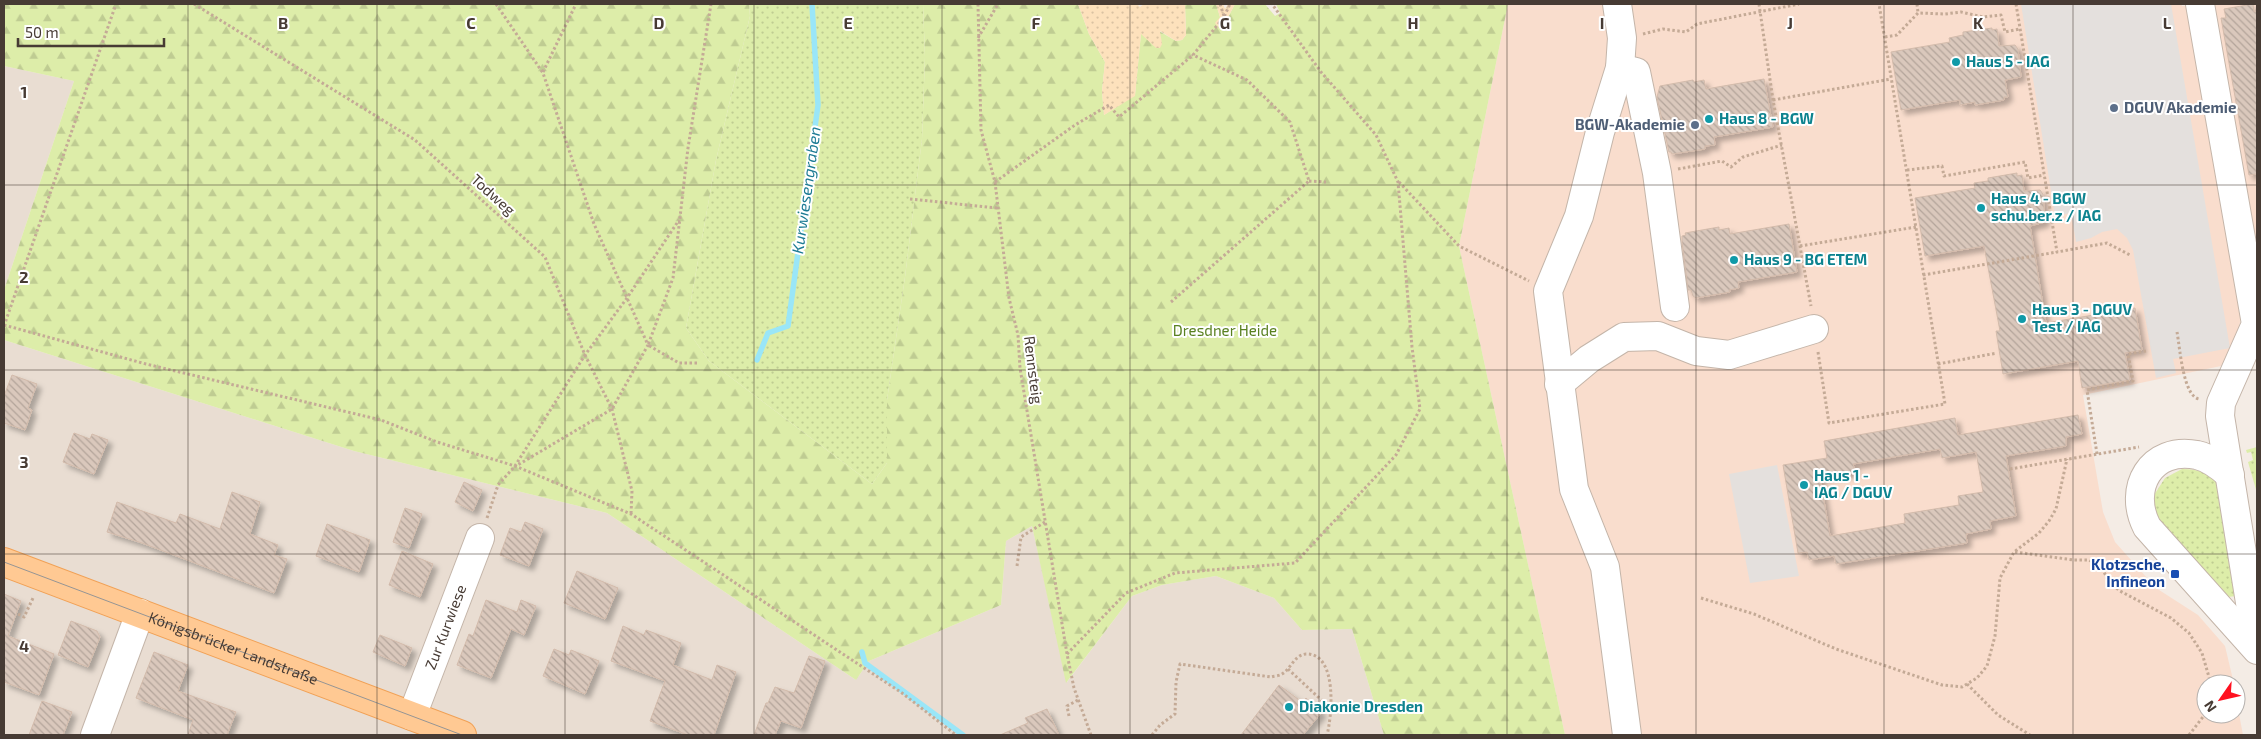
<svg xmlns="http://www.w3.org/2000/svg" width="2261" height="739" viewBox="0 0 2261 739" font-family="'Exo 2',sans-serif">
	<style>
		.residential { fill: #e9ddd2 }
		.commercial { fill: #f9ddcd }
		.grass { fill: url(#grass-dots) }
		.forest { fill: url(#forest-firs) }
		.sand { fill: url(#sand-dots) }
		.parking { fill: #e4e0dd }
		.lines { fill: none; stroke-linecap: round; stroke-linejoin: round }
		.stream { stroke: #9ae6f8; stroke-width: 5.5 }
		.building { fill: url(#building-back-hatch); stroke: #d3bbab; fill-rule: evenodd; filter: url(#shadow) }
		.minor-casing { stroke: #c4b5a9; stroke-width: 30 }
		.major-casing { stroke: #f1a156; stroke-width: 30 }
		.path { stroke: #c4aa96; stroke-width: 3; stroke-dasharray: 2.5 2.5; stroke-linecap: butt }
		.minor { stroke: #fff; stroke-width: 28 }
		.major { stroke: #ffc993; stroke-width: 28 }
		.tram { stroke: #959595; stroke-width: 1 }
		.grid { fill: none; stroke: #473b34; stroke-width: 1; stroke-opacity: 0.55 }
		.culture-dot { fill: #0f9aa8; stroke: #fff; stroke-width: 2 }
		.service-dot { fill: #5c6f8a; stroke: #fff; stroke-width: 2 }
		.transit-dot { fill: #1a4fb4; stroke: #fff; stroke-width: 2 }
		.labels { text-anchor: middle; stroke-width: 4; stroke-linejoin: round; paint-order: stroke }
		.culture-label { font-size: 15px; font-weight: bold; fill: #0d838f; stroke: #fff; text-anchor: start }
		.service-label { font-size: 15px; font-weight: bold; fill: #4e5e75; stroke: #fff; text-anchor: start }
		.street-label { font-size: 15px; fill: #473b34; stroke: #fff }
		.park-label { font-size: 15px; fill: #598020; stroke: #fff }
		.transit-label { font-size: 15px; font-weight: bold; fill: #164399; stroke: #fff; text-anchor: end }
		.water-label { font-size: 16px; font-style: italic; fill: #1d7b94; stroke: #fff }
		.grid-label { font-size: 16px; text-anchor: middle; font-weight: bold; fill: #473b34; stroke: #fff; stroke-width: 4; stroke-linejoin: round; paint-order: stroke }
	</style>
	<defs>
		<pattern id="grass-dots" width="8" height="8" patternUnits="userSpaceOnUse" patternTransform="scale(1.25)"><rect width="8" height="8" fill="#ddeda9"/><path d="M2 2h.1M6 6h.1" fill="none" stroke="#bfcc92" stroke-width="1.8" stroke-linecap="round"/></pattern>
		<pattern id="forest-firs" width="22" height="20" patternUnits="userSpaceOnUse" patternTransform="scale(1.25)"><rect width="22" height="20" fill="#ddeda9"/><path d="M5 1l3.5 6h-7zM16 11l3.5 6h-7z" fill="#bfcc92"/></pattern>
		<pattern id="sand-dots" width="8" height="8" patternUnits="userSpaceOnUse" patternTransform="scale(1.25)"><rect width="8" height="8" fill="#fde1bc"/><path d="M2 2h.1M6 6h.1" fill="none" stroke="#dac2a2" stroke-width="1.8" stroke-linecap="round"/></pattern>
		<pattern id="building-back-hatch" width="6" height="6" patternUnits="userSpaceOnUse" patternTransform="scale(1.25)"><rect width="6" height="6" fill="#dac8bc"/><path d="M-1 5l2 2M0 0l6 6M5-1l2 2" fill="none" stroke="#b3a49a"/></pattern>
		<filter id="shadow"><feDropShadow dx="4.5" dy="4.5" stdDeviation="2.5" flood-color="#0004"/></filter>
	</defs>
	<rect width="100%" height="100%" fill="#f4ece5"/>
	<path class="residential" d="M4,66l70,15 -70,209z
		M4,340l350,111 253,62 249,167 13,-19 132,-56 5,-64 26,-15 35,156 65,-86 30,-11 54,-9 58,22 28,32 50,-1 32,106h-1380z"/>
	<path class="commercial" d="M1508,4h673l1,2 16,-2h59v296l-15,3 -4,37 -17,26 -138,29 20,117 12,30 41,46 42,27 27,31 9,38h-28v30h30v-16l7,37h-678l-106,-489z"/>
	<path class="grass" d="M749,4h174l2,53 -3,82 -17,138 -18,123v63l-15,21 -163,-123 -23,-33 30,-168 34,-144z
		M2257,447v46l-9,-31 5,-2 -2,-8 -4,1 -1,-3z
		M2182,469c16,0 29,4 38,18l17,109 -10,1 -68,-73 -7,-20 2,-9 11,-17z"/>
	<path class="forest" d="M4,4h745l1,12 -34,144 -30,168 23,33 163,123 15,-21v-63l18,-123 17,-138 3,-82 -2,-53h155l11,30 16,28 -3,29 2,24 31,-20 6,-62 18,-2 17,10 6,-1 4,-5 -1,-31h31l4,13 7,2 8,-15h30l10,12 5,-3 -4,-9h232l-49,242 106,489h-181l-32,-106 -50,1 -28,-32 -58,-22 -54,9 -30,11 -66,87 -34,-157 -26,15 -5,64 -132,56 -13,19 -249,-167 -253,-62 -350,-111v-50l70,-209 -70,-15z"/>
	<path class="sand" d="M1078,4h59l3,3 4,-3h41l1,31 -4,5 -6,1 -16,-10 2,13 -2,4h-4l-15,-14 -6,62 -31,19 -2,-24 3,-29 -16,-28z
		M1216,4h7l2,5 3,-5h7l-8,15 3,8 -5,3 -6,-2 -4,-5 5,-6z"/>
	<path class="parking" d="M2021,4h150l59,344 -57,11 3,14 -20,5 -23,-128 -6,-12 -10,-9 -15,3 -11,6 -15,4 -5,-29 -16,3z
		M1777,465l22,111 -49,7 -21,-109z"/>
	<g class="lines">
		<path class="stream" d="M757,360l11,-27 20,-7 30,-221 -6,-101
			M862,652l3,11 98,72"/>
	</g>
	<path class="building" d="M2253,4l1,8 3,-1v163l-8,1 -28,-157h5l-2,-9z
		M1992,28v2l5,-1 2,17 16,-1 3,4 3,28 -16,3 3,17h-4v3l-29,5v-3l-15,3v-5l-59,10 -10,-58 59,-10 -1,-4 14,-3v-3z
		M1764,79l9,48 -59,10 1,8 -10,1v3l-33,5 -1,-2h-2l-12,-55 3,-11 33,-6 1,2 10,-2 2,9z
		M2017,173v3l5,-1 2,16 16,-1 3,4 2,28 -15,4 16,97 89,-15 7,42 -17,3 5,27 -48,8 -4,-27 -75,13 -7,-43h4l-16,-85 -59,10 -10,-58 60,-10 -1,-5 14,-2v-3z
		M1789,224l8,48 -59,10 1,6 -10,2 1,2 -34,6 -3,-2 -2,-6h-3l-6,-48v-6l4,-1 -1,-2 34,-6v3l10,-2 1,6z
		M12,375l25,9 -9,24 4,2 -7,20 -21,-7v-27z
		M2078,415l4,19 -16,3v9l-60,10 10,60 -26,5 1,8 -25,5 1,9 -131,21 -2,-8 -25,4 -2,-8 -9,1 -15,-88 44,-7 -3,-17 131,-23 3,17zM1940,449l2,9 34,-6 7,40 -25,4 1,9 -55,9 1,9 -75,13 -10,-58 35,-6 -2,-8z
		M74,433l16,6 2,-5 16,6 -14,34 -31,-12z
		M464,482l18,8 -9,21 -18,-9z
		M232,492l28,10 -10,32 28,11 -4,10 13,4 -13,34 -132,-50 -35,-11 10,-30 59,21 4,-9 40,15z
		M405,508l17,6 -13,34 -16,-6z
		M525,522l18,7 -14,37 -29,-11 10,-27 11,4z
		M327,524l43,16 -11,32 -43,-16z
		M402,551l31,13 -13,33 -31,-12z
		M577,571l41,17 -13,31 -41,-16z
		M4,594l17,7 -13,35 46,18 -15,41 -35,-13z
		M486,600l31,12 4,-12 15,6 -12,29 -13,-6 -20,49 -34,-13 12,-31 4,2z
		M71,621l26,10 3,6 -12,30 -30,-12z
		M623,626l21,9 2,-5 35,13 -8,22 39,15 5,-15 19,7 -22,63h-26l-38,-14 15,-40 -54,-20z
		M380,635l32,13 -7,18 -32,-14z
		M554,649l15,6 2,-5 28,11 -14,33 -42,-18z
		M154,652l34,13 -10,26 58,21 -9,23h-39l5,-15 -57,-22z
		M809,656l16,5 -24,67 -20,-7 -6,14h-21l12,-32h2l7,-16 19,6z
		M1279,685l23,17 4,-4 16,14 -19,23h-62z
		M42,701l30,11 -9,23h-34z
		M1047,709l12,26h-59l28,-12 -3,-5z"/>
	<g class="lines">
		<defs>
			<g id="minor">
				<path d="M1617,4l5,34 -2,30 -20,64 -21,84 -31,75 26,198 31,78 22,168"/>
				<path d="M2200,4l56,320 -35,79 -1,13 37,230"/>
				<path d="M1620,68l16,4 21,101 18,134"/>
				<path d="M1559,384l30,-25 35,-22 34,-1 38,15 33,4 85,-26"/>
				<path d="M2230,475c-10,-9 -20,-17 -33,-20 -46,-9 -70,33 -50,72l110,123"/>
				<path id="s1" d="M412,716l68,-178"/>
				<path d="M95,735l45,-122"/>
			</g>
			<path id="major" d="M4,562l458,173"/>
		</defs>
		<use href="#minor" class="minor-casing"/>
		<use href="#major" class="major-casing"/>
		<path class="path" d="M194,4l221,136 130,117 40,98 27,54 20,82 -1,23
			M496,4l47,69 51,151 54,121 -36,64 -96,57
			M978,4l3,126 14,52 14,116 9,37 2,33 47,286 7,34 17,47
			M1220,4l4,12
			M1759,4l14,96 38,206
			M1917,4l1,9
			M2016,4l41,248 50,-9 23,12
			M1643,34l20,-5 23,3 11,-8 102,-20
			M1885,37l12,-2 21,-22 27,1 16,-2 22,5 18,-2 4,17 15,-3
			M978,38l20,-34
			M543,72l33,-68
			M1773,100l118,-21
			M1678,169l44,-8 9,6 12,-10 39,-12
			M1907,170l35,-4 2,10 81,-14 3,16 16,-3
			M1309,181l17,1
			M995,182l80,-57 34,-20 10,12 74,-62
			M1399,182l60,64 70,35
			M910,199l87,9
			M1800,246l116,-19
			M1923,275l134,-23
			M1171,302l138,-121 -19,-59 -43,-42 -54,-25 31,-38 6,-13
			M4,325l142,39 235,56 56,22 78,24 116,48 271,179 54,42
			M4,326l112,-322
			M2177,332c3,16 6,64 22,67
			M1818,352l11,71 116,-19 -66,-400
			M697,363h-18l-31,-18 25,-67 15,-130 23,-144
			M1938,364l59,-11
			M2097,454l-10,-64 46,-9 -5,-27 18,-3
			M2010,469l129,-22
			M487,518l11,-33 17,-19 70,-111 42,-57 52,-78
			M2015,552l59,8h15l13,8 7,14 11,9 51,27 18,15 13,20 9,31
			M1017,566l4,-29 24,-15
			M1701,598l53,16 82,35 106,36 20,2 15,-9 10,-12 8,-30 5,-58 14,-26 25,-19 10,-12 7,-12 11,-50
			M18,614l6,3 10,-21
			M1067,654l59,-61 49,-20 120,-10 101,-108 24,-46 -8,-62 -14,-165 -22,-47 -55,-63 -49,-68
			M1288,669l43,40
			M1967,684l31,31 32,20
			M1069,716l-2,-10 11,-6
			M1152,735l8,-10 15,-11 1,-32 4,-18 91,13c3,-1 8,-1 11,-3 9,-5 12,-19 24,-20 32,-1 26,62 21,81
			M2189,735l17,-22"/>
		<use href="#minor" class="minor"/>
		<use href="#major" class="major"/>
		<path class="tram" id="s2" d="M4,562l458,173"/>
	</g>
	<path class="grid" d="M188,4v731M377,4v731M565,4v731M754,4v731M942,4v731M1130,4v731M1319,4v731M1507,4v731M1696,4v731M1884,4v731M2073,4v731M4,185h2253M4,370h2253M4,554h2253"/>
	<g class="culture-dot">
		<circle cx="1956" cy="62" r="5"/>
		<circle cx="1709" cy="119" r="5"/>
		<circle cx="1981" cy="208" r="5"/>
		<circle cx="1734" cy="260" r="5"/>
		<circle cx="2022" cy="319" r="5"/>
		<circle cx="1804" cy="485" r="5"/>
		<circle cx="1289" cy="707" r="5"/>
	</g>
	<g class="service-dot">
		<circle cx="2114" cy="108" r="5"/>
		<circle cx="1695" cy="125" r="5"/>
	</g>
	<rect class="transit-dot" x="2170" y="569" width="10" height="10" rx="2.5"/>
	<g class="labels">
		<g class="culture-label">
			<text x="1966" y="67">Haus 5 - IAG</text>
			<text x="1719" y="124">Haus 8 - BGW</text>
			<text x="1991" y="204">Haus 4 - BGW<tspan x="1991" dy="17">schu.ber.z / IAG</tspan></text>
			<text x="1744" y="265">Haus 9 - BG ETEM</text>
			<text x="2032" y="315">Haus 3 - DGUV<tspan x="2032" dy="17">Test / IAG</tspan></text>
			<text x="1814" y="481">Haus 1 -<tspan x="1814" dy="17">IAG / DGUV</tspan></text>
			<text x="1299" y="712">Diakonie Dresden</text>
		</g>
		<g class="service-label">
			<text x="2124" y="113">DGUV Akademie</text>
			<text x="1685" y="130" text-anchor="end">BGW-Akademie</text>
		</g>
		<g class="street-label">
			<text transform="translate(493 195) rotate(42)" y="5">Todweg</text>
			<text transform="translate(1033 370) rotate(83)" y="5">Rennsteig</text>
			<text dy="5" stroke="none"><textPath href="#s1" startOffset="95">Zur Kurwiese</textPath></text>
			<text dy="5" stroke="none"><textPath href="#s2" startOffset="245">Königsbrücker Landstraße</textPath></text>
		</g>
		<g class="park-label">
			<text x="1225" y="336">Dresdner Heide</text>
		</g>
		<g class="transit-label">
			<text x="2165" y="570">Klotzsche,<tspan x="2165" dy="17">Infineon</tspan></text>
		</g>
		<g class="water-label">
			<text transform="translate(806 190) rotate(-82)" y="6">Kurwiesengraben</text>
		</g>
	</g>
	<g class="grid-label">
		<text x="283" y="29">B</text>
		<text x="471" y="29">C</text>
		<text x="659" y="29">D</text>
		<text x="848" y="29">E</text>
		<text x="1036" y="29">F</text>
		<text x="1225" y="29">G</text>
		<text x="1413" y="29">H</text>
		<text x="1602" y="29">I</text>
		<text x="1790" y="29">J</text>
		<text x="1978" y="29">K</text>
		<text x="2167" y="29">L</text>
		<text x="24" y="98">1</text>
		<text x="24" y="283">2</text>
		<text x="24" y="468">3</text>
		<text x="24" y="652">4</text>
	</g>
	<rect width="2261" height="739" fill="none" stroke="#473b34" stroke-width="10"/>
	<g transform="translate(2221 699) rotate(236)"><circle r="24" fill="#ffffff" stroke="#b5b1ae"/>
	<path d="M0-4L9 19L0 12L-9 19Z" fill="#ff1120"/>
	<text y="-8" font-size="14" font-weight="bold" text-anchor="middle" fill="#473b34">N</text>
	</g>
	<path d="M18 38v8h146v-8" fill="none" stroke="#473b34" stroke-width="2.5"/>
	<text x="25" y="38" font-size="15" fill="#473b34" stroke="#ffffff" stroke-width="4" paint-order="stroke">50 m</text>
</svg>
